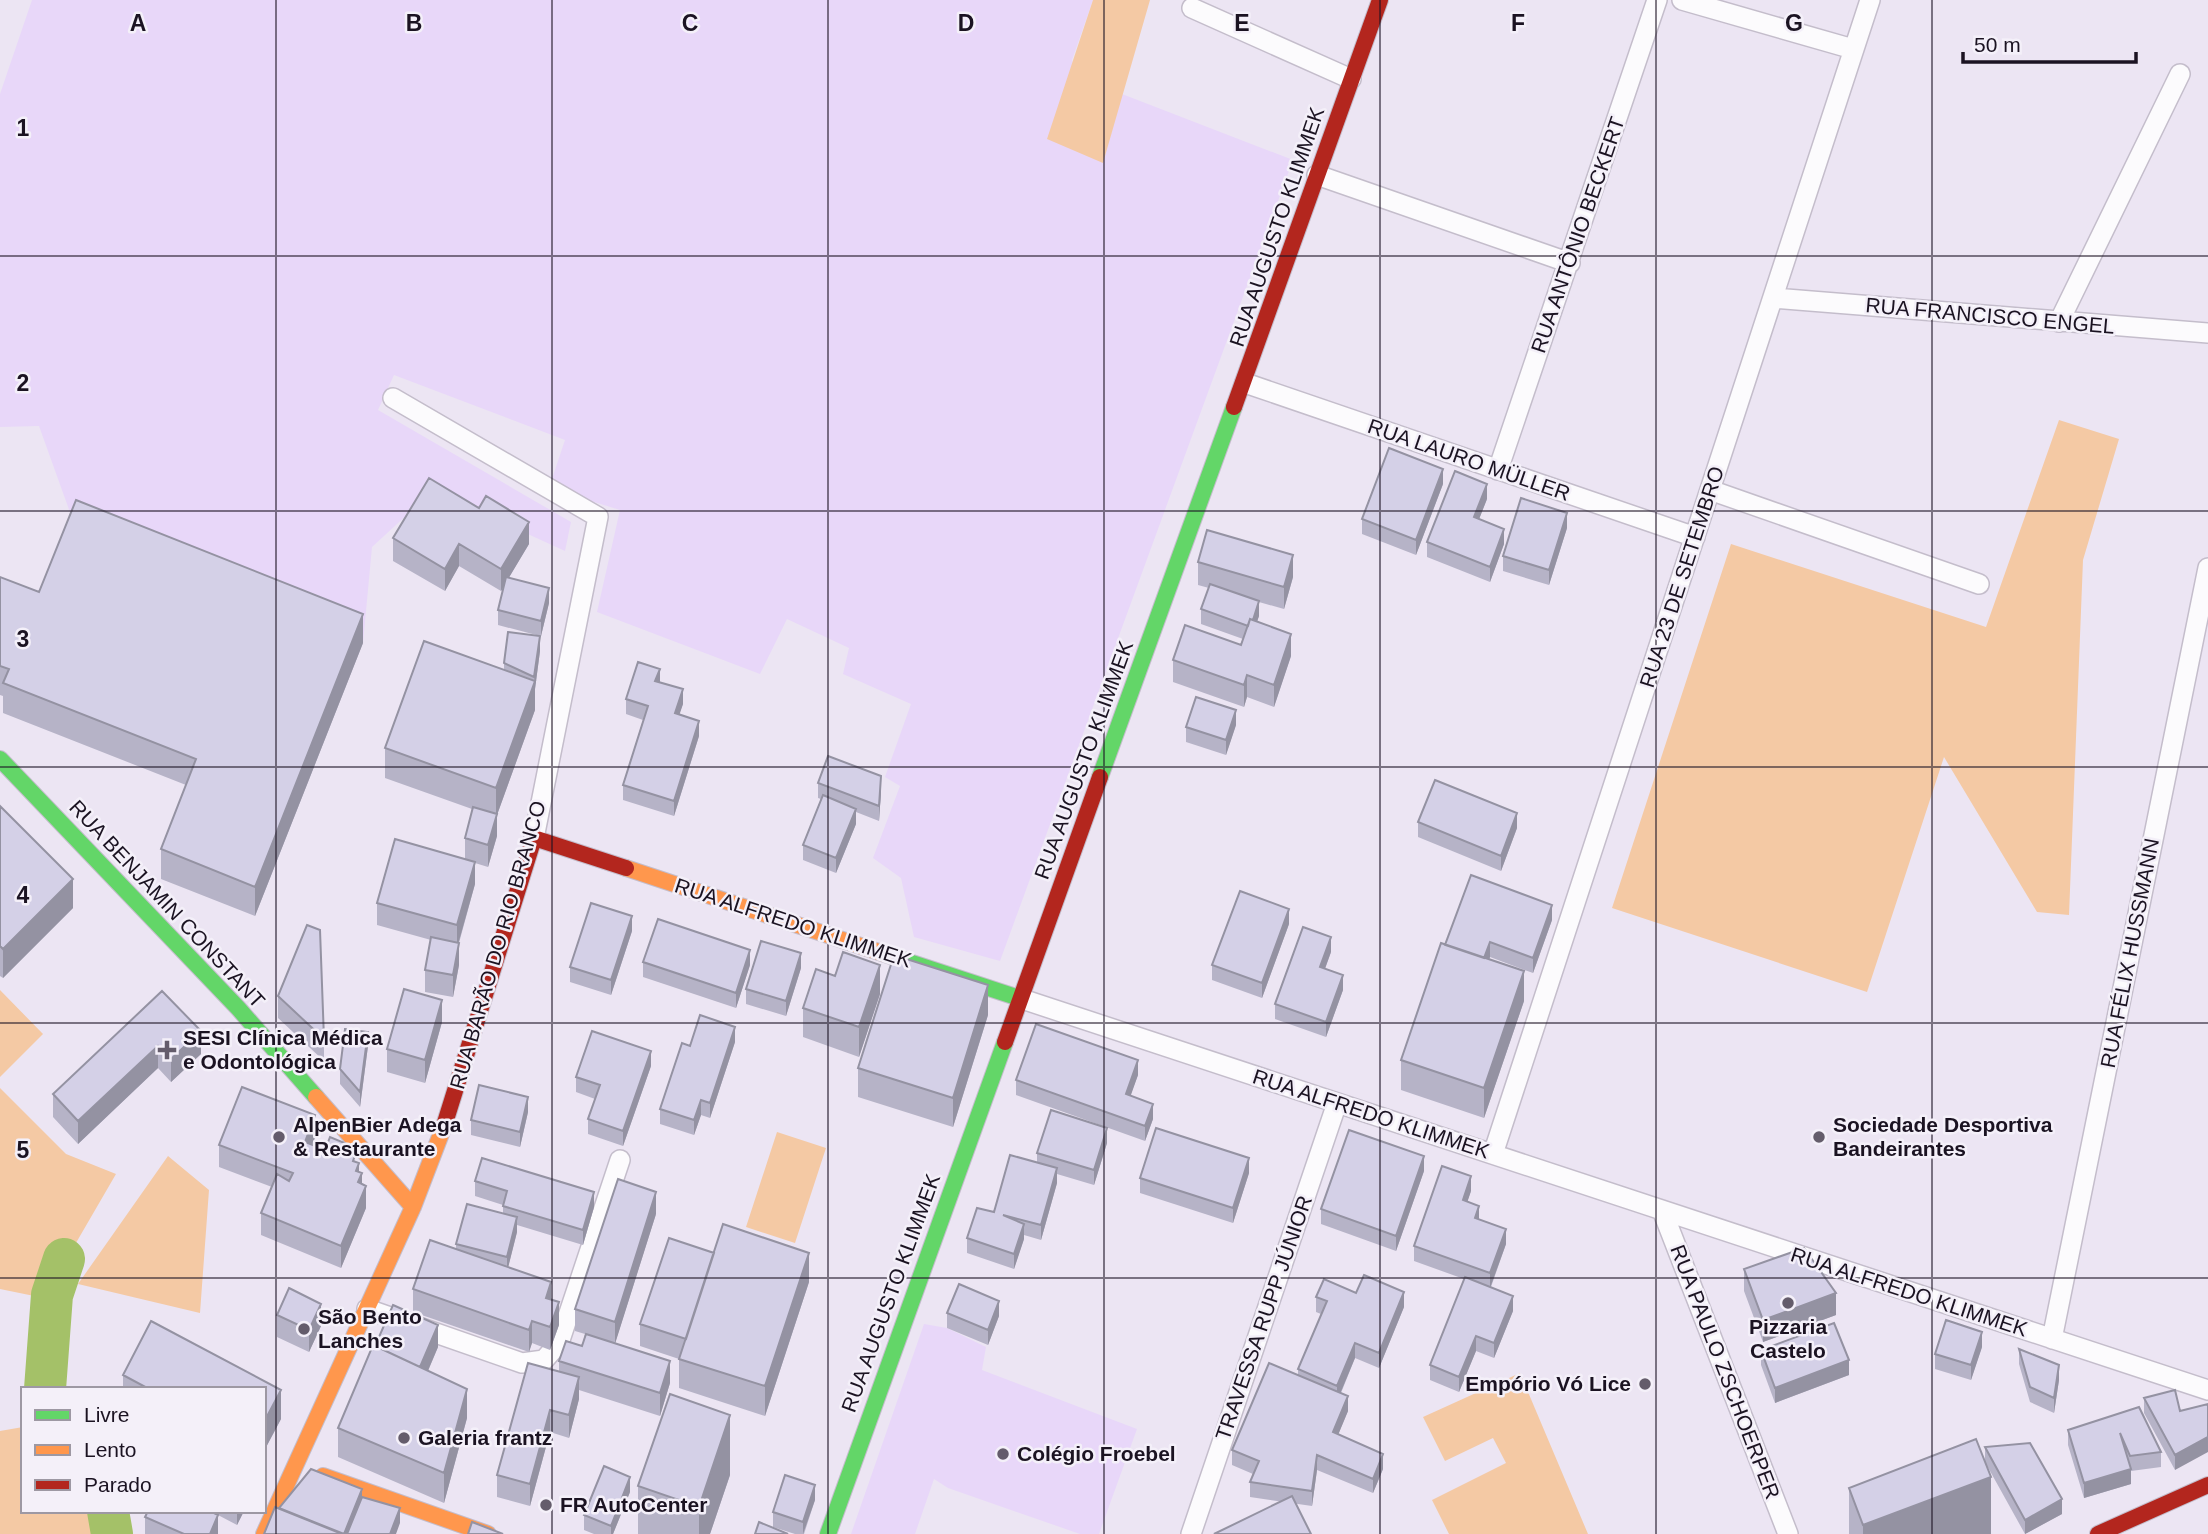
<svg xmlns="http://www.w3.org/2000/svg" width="2208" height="1534" viewBox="0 0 2208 1534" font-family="Arial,sans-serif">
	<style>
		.built { fill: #e8d7f9 }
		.green { fill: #f4c9a4 }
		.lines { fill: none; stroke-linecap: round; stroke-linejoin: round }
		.river { stroke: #a4c168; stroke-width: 42 }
		.street-casing { stroke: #c4bdcb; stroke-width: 22 }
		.fast-casing { stroke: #c4bdcb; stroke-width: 18 }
		.slow-casing { stroke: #c4bdcb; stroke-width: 18 }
		.jam-casing { stroke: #c4bdcb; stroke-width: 18 }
		.street { stroke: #fcfbfd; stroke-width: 19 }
		.fast { stroke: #63d668; stroke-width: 16 }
		.slow { stroke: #ff974d; stroke-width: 16 }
		.jam { stroke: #b3261e; stroke-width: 16 }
		.wall { fill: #b6b3c7 }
		.shaded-wall { fill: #9492a2 }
		.building { fill: #d4d0e7; stroke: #9492a2; stroke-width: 2 }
		.grid { fill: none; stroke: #1b1322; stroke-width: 2; stroke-opacity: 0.55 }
		.poi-dot { fill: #645c6b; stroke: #f4f0f9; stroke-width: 2.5 }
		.labels { text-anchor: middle; stroke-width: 5; stroke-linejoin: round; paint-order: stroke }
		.street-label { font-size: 21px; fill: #1b1322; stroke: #f4f0f9 }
		.poi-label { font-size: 21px; font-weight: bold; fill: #1b1322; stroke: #f4f0f9; text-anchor: start }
		.grid-label { font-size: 23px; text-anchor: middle; font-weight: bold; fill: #1b1322; stroke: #f4f0f9; stroke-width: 5; stroke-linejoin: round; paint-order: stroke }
	</style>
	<rect width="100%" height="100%" fill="#ece5f3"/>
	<path class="built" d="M32,0h1061l-21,60 31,102 19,-68 171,66 -293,801 -86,-24 -13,-59 -28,-20 27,-72 -15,-9 26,-73 -68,-30 6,-26 -62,-29 -27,55 -163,-62 23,-102 -71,-22 16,-48 -171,-65 -16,35 193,112 -6,29 -132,-60 -61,56 -9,96 -287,-114 -37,-103 -39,1v-333z
		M924,1324l23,4 39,19 -4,23 155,59 -38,105h-19l-132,-46 -14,-9 -19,55h-64z"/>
	<path class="green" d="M1093,0h57l-47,163 -56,-24z
		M2059,420l60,19 -36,121 -14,355 -32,-3 -93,-155 -77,235 -255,-84 119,-364 255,83z
		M0,990l43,44 -43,43z
		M0,1088l66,66 50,20 -72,124 -44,-9z
		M777,1132l49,16 -31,95 -49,-16z
		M168,1156l41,34 -9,123 -122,-29z
		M1520,1373l68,161h-139l-17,-34 74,-37 -13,-25 -48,23 -22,-44z
		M23,1427v84h69l2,23h-94v-103z"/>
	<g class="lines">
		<path class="river" d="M45,1389l7,-94 12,-36
			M108,1511l4,23"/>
		<defs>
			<path id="street" d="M1682,0l171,49
				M1192,8l159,71
				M1317,175l253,88
				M1773,298l435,35
				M2059,322l121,-248
				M1245,383l450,154
				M393,398l205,119 -64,321
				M1498,470l159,-470
				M1710,490l269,94
				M1019,998l1189,392
				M1493,1154l377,-1154
				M1662,1210l126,324
				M367,1309l155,54 22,-3 15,-17 61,-183
				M2052,1339l156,-771
				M1191,1534l146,-431"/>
			<path id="fast" d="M0,759l238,249 78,89
				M1100,777l134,-370
				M894,957l125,41
				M828,1534l177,-492"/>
			<path id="slow" d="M626,868l268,89
				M316,1097l97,110
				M323,1476l165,58
				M264,1534l149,-327 31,-81"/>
			<path id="jam" d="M1234,407l146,-407
				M1005,1042l95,-265
				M444,1126l90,-288 92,30
				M2098,1534l110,-49"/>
		</defs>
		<use href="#street" class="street-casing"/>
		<use href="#fast" class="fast-casing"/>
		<use href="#slow" class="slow-casing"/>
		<use href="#jam" class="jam-casing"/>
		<use href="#street" class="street"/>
		<use href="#fast" class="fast"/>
		<use href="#slow" class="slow"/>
		<use href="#jam" class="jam"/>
	</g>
	<path class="wall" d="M1443,484l-27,71 -54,-21v-15z
		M1487,499l-8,20 25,25 -14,38 -63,-25v-15z
		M1567,528l-18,57 -46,-14v-15z
		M393,538l136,6 -20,33 40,26 -8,33h-1v15l-5,38v21l-38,105v21l-9,31 -13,-4v21l-16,59v22l-6,32 -28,-5v-22l6,-30 -54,-15v-22l88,-44v-21l7,-29 -87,-31v-30l119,-78v-7l36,-27 -42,-11v-15l6,-23 -3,4 -42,-25 -14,25 -52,-30z
		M1198,562l95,15 -9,32 -25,-7v14l-2,6 34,34 -17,51 -27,-10 -3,10 -71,-25v-22l68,-15 2,-6 -42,-15v-15l8,-21 -11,-3z
		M0,577l39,15 324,51 -108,273 -94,-37v-30l25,-64 -183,-72v-17l-3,-1z
		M660,682l23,22 -4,10 20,22 -25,80 -51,-16v-15l20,-65 -17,-6v-15z
		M1236,725l-10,30 -40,-13v-15z
		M818,783l63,8 -2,30 -23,-9v12l-20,49 -33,-13v-15l18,-46 -3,-1z
		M0,806l73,102 -70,70 -3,-2z
		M1418,822l99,6 -16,43 -83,-34z
		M1552,920l-19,53 -43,-16 -1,2 35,42 -40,117 -83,-28v-30l44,-115z
		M1289,924l-27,74 -50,-18v-15z
		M632,931l-21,64 -41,-13v-15z
		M1331,952l-6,17 18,21 -17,47 -51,-18v-15z
		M643,962l107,3 -14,43 -93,-31z
		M801,968l-15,48 -40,-12v-15z
		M835,976l45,18 -21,63 -56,-20v-29z
		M162,991l39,63 -30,28 -13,-14 -80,76 -25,-27v-23z
		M278,996l46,43v22l-46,-43z
		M988,1015l-35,112 -95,-30v-29z
		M442,1022l-17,61 -38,-11v-23z
		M735,1042l-25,76 -9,-3 -7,20 -34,-11v-15l30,-63z
		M368,1046l-8,61 -20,-23v-15z
		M651,1066l-28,80 -35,-12v-15l7,-20 -19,-7v-15z
		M1138,1075l-8,21 23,23 -8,22 -129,-46v-15z
		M528,1112l-8,35 -49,-12v-15z
		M315,1138l-3,7 13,5 22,2 8,9 4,11 3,12 4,24 -25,60 -80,-33v-22l11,-26 -53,-20v-22z
		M1107,1143l-13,42 -37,-11v9l-16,57 -17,-5v4l-10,30 -47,-16v-15l27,-26 43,-49v-10z
		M1424,1171l-28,80 -75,-27v-15z
		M1249,1173l-16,50 -93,-30v-15z
		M475,1181l119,26 -11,38 -66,-20v7l-9,35 43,33 8,25 -9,25 -18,-7 -3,9 -116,-40v-23l43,-40v-5l47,-31v-8l-28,-9z
		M1471,1191l-4,11 12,18 27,24 -15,43 22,24 -19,47 -18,-7 -17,41 -29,-12v-15l34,-86 -50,-18v-15z
		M656,1214l-41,129 55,40 -10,33 -81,-26v9l-10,39 -19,-6 -20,74 -33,-9v-22l62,-103v-11l23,-15 3,-12 -10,-3v-22z
		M714,1253l95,29 -44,134 -86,-28v-29l-39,-13v-22z
		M1744,1269l92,46 -73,27 -19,-51z
		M1356,1293l48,14 -25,61 -24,-10 -14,35 7,18 -10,24 45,34 -10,24 -56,-23 -5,36 -62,-9v-15l3,-8 -21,-9v-15l66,-75v-6l23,-55 -5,-2v-15z
		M947,1313l52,3 -11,29 -41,-17z
		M277,1315l44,11 -12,26 -32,-15z
		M151,1321l130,69v29l-17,32v-62h-141v-14z
		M375,1346l63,1 -10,24 39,47 -23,85 -106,-46v-29z
		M1982,1347l-11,33 -36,-11v-15z
		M2019,1349l40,31 -5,33 -24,-11 -11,-38z
		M1761,1350l88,25 -74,28 -14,-38z
		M2144,1398l36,13 -5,59 -31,-57z
		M2139,1407l22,45v15l-30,4v13l-47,14 -16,-53v-15z
		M1985,1447l77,67 -37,20 -40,-72 6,72h-142v-46l136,-26z
		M730,1475l-20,59h-72v-48z
		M630,1492l-17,42h-19l-10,-4v-15z
		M815,1500l-11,34h-9l-22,-7v-15z
		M211,1511h33l-7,14 -19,-10v19h-73v-17z"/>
	<path class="shaded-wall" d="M1443,469v15l-27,71v-15z
		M1487,484v15l-13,33v-15z
		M1567,513v15l-18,57v-15z
		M529,522v22l-28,47v-22z
		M1504,529v15l-14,38v-15z
		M459,544v22l-14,25v-22z
		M1293,555v22l-9,32v-22z
		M549,588v15l-8,33v-15z
		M1259,601v15l-9,25v-15z
		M363,614v29l-108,273v-29z
		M1291,634v22l-17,51v-22z
		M540,636v15l-5,38v21l-38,105v21l-9,31v-22l8,-27v-30l38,-106z
		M660,669v15l-5,-3z
		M1247,675v22l-3,10v-22z
		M683,689v15l-8,24v-15z
		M1236,710v15l-10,30v-15z
		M699,721v15l-25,80v-15z
		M881,776v15l-2,30v-15z
		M856,809v15l-20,49v-15z
		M1517,813v15l-16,43v-15z
		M475,862v22l-18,64v-23z
		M73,879v29l-70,70v-29z
		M1552,905v15l-19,53v-15z
		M1289,909v15l-27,74v-15z
		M632,916v15l-21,64v-15z
		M1331,937v15l-11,30v-15z
		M1490,942v15l-8,20v-15z
		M459,943v22l-6,32v-22z
		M750,950v15l-14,43v-15z
		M801,953v15l-15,48v-15z
		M880,965v29l-21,63v-30z
		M1524,971v30l-40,117v-30z
		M1343,975v15l-17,47v-15z
		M988,985v30l-35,112v-29z
		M442,1000v22l-17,61v-23z
		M735,1027v15l-25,76v-15z
		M201,1031v23l-30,28v-23z
		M368,1032v14l-8,61v-15z
		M158,1046v22l-80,76v-23z
		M651,1051v15l-28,80v-15z
		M1138,1060v15l-12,34v-15z
		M528,1097v15l-8,35v-15z
		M701,1100v15l-7,20v-15z
		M1153,1104v15l-8,22v-15z
		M315,1115v23l-10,26v-22z
		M1107,1128v15l-13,42v-15z
		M1424,1156v15l-28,80v-15z
		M1249,1158v15l-16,50v-15z
		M359,1163v16l3,-6v23l-6,-25z
		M1057,1168v15l-16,57v-15z
		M1471,1176v15l-8,24v-15z
		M366,1186v22l-25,60v-22z
		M594,1192v15l-11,38v-15z
		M656,1192v22l-41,130v-22z
		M1479,1206v15l-4,-3z
		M517,1217v15l-10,40v-15z
		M1024,1224v15l-10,30v-15z
		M1506,1229v15l-16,44v-15z
		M809,1253v29l-44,134v-30z
		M551,1282v23l-5,-7z
		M1404,1292v15l-25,61v-15z
		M1836,1293v22l-73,27v-22z
		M1513,1296v15l-19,47v-15z
		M999,1301v15l-11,29v-15z
		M559,1302v23l-9,25v-23z
		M321,1304v22l-12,26v-22z
		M532,1321v22l-3,9v-22z
		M438,1325v22l-20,47v-22z
		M1982,1332v15l-11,33v-15z
		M1476,1336v15l-17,41v-15z
		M1355,1343v15l-18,43v-15z
		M1849,1360v15l-74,28v-15z
		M670,1361v22l-10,33v-23z
		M2059,1365v15l-5,33v-15z
		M579,1377v22l-10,39v-23z
		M467,1389v29l-23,85v-30z
		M281,1390v29l-17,32v-29z
		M1348,1396v15l-15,36v-15z
		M550,1410v22l-20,74v-22z
		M730,1415v60l-20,59h-11v-27z
		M2208,1437v15l-33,18v-15z
		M1383,1454v15l-10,24v-14z
		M1317,1455v15l-5,36v-15z
		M2131,1469v15l-47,14v-15z
		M630,1477v15l-17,42h-2v-8z
		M1991,1477v57h-128v-9z
		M815,1485v15l-12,34v-12z
		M362,1489v23l-9,22h-9z
		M2062,1499v15l-37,20v-14z
		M400,1508v15l-4,11h-6z
		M237,1511h7l-7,14z
		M218,1515v19h-8z"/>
	<path class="building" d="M1389,448l54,21 -27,71 -54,-21z
		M1455,471l32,13 -13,33 30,12 -14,38 -63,-25z
		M429,478l50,30 7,-12 43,26 -28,47 -42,-25 -14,25 -52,-31z
		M1521,498l46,15 -18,57 -46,-14z
		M76,500l287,114 -108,273 -94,-38 35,-90 -193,-76 6,-14 -9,-3v-89l39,15z
		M1207,530l86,25 -9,32 -86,-25z
		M506,577l43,11 -8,33 -43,-11z
		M1210,584l49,17 -6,19 -3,-1 -2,7 -47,-17z
		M1250,619l41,15 -17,51 -27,-10 -3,10 -71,-25 12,-35 56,20z
		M508,632l32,4 -6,41 -30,-14z
		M424,641l111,40 -39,107 -111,-40z
		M638,662l22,7 -5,12 28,8 -8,24 24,8 -25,80 -51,-16 25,-79 -22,-7z
		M1196,697l40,13 -10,30 -40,-13z
		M828,756l53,20 -2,30 -61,-23z
		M1435,780l82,33 -16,43 -83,-34z
		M823,795l33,14 -20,49 -33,-13z
		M0,806l73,73 -70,70 -3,-3z
		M473,807l24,7 -9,31 -23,-7z
		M395,839l80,23 -18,63 -80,-22z
		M1471,875l81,30 -19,53 -43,-16 -6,16 -39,-13z
		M1240,891l49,18 -27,74 -50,-18z
		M591,903l41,13 -21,64 -41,-13z
		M658,919l92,31 -14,43 -93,-31z
		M307,925l13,5 4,109 -46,-43z
		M1303,927l28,10 -11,30 23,8 -17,47 -51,-18z
		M431,937l28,6 -6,32 -28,-5z
		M761,941l40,12 -15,48 -40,-12z
		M1441,943l83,28 -40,117 -83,-28z
		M843,952l37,13 -21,62 -56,-19 13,-39 19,7z
		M894,955l94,30 -35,113 -95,-30z
		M404,989l38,11 -17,60 -38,-11z
		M162,991l39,40 -30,28 -13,-13 -80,75 -25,-27z
		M700,1015l35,12 -25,76 -9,-3 -7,20 -34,-11 22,-66 8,3z
		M1036,1024l102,36 -12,34 27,10 -8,22 -129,-46z
		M345,1029l23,3 -8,60 -20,-23z
		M592,1031l59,20 -28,80 -35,-12 12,-34 -24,-8z
		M479,1085l49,12 -8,35 -49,-12z
		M242,1087l73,28 -10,27 20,8 5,-13 17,7 -3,7 11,4 -2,6 6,2 -3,8 6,2 -4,9 8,4 -25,60 -80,-33 16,-39 12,7 4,-8 -74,-28z
		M1051,1110l56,18 -13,42 -57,-17z
		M1156,1128l93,30 -16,50 -93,-30z
		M1349,1130l75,26 -28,80 -75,-27z
		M1010,1155l47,13 -16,57 -38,-10 21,9 -10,30 -47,-16 10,-30 17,4z
		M482,1158l112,34 -11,38 -80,-24 4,-15 -32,-10z
		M1442,1166l29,10 -8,24 16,6 -4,12 31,11 -16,44 -76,-27z
		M618,1179l38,13 -41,130 -40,-13z
		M467,1204l50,13 -10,40 -51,-13z
		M723,1224l86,29 -44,133 -86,-27z
		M669,1238l45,15 -28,86 -46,-15z
		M430,1240l121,42 -5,16 13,4 -9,25 -18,-6 -3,9 -116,-41z
		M1804,1248l32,45 -73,27 -19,-51z
		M1364,1275l40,17 -25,61 -24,-10 -18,43 -39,-17 29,-68 -11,-4 8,-18 32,14z
		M1465,1277l48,19 -19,47 -18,-7 -17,41 -29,-12z
		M959,1284l40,17 -11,29 -41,-17z
		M289,1288l32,16 -12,26 -32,-15z
		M393,1305l45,20 -18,42 -45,-21z
		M1946,1320l36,12 -11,33 -36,-11z
		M151,1321l130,69 -17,32v-33h-115l-26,-14z
		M1834,1323l15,37 -74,28 -14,-38z
		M586,1334l84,27 -10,32 -101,-32 7,-20 16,5z
		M373,1345l94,44 -23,84 -106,-45z
		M2019,1349l40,16 -5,33 -24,-11z
		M528,1363l51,14 -10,38 -19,-5 -20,74 -33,-9z
		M1269,1363l79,33 -15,36 50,22 -10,25 -56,-24 -5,36 -62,-9 9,-21 -27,-11z
		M2175,1390l5,21 28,-7v33l-33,18 -31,-57z
		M670,1394l60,21 -31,92 -61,-21z
		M2139,1407l22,45 -31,4 -10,-23 11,36 -47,14 -16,-53z
		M1976,1439l15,38 -128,48 -14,-37z
		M2030,1443l32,56 -37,21 -40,-73z
		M604,1466l26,11 -19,49 -27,-11z
		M311,1469l51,20 -18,45 -65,-26z
		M785,1475l30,10 -12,37 -30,-10z
		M1292,1496l19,38h-97z
		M362,1497l38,11 -10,26h-43z
		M275,1507l67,27h-78z
		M148,1511h62l8,4 -8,19h-26l-39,-17z
		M472,1522l31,12h-35z
		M759,1522l29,12h-33z"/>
	<path class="grid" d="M276,0v1534M552,0v1534M828,0v1534M1104,0v1534M1380,0v1534M1656,0v1534M1932,0v1534M0,256h2208M0,511h2208M0,767h2208M0,1023h2208M0,1278h2208"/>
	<g class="poi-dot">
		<path d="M163.5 1039.5h7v7h7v7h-7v7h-7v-7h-7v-7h7z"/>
		<circle cx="279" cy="1137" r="7"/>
		<circle cx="1819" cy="1137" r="7"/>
		<circle cx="1788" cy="1303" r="7"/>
		<circle cx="304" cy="1329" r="7"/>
		<circle cx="1645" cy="1384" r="7"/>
		<circle cx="404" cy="1438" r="7"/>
		<circle cx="1003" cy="1454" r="7"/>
		<circle cx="546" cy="1505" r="7"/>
	</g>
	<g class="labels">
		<g class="street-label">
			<text transform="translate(1277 227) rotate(-71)" y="7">RUA AUGUSTO KLIMMEK</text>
			<text transform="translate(1578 235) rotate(-71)" y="7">RUA ANTÔNIO BECKERT</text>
			<text transform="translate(1990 316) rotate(5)" y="7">RUA FRANCISCO ENGEL</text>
			<text transform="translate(1469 460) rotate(19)" y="7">RUA LAURO MÜLLER</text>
			<text transform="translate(1682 577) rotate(-72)" y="7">RUA 23 DE SETEMBRO</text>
			<text transform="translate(1084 760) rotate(-70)" y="7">RUA AUGUSTO KLIMMEK</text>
			<text transform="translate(167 904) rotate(47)" y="7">RUA BENJAMIN CONSTANT</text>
			<text transform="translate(793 923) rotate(18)" y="7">RUA ALFREDO KLIMMEK</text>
			<text transform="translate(498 945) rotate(-74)" y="7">RUA BARÃO DO RIO BRANCO</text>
			<text transform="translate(2130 953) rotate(-79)" y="7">RUA FÉLIX HUSSMANN</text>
			<text transform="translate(1371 1114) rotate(18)" y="7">RUA ALFREDO KLIMMEK</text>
			<text transform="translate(1909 1292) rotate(18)" y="7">RUA ALFREDO KLIMMEK</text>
			<text transform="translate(891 1293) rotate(-70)" y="7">RUA AUGUSTO KLIMMEK</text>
			<text transform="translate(1264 1318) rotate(-71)" y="7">TRAVESSA RUPP JÚNIOR</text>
			<text transform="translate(1725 1372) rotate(69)" y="7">RUA PAULO ZSCHOERPER</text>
		</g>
		<g class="poi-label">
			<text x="183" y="1045">SESI Clínica Médica<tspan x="183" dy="24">e Odontológica</tspan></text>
			<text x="293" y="1132">AlpenBier Adega<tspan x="293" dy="24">&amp; Restaurante</tspan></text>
			<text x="1833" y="1132">Sociedade Desportiva<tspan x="1833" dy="24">Bandeirantes</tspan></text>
			<text x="318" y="1324">São Bento<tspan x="318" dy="24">Lanches</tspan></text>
			<text x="1788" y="1334" text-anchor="middle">Pizzaria<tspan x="1788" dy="24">Castelo</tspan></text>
			<text x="1631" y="1391" text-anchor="end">Empório Vó Lice</text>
			<text x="418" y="1445">Galeria frantz</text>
			<text x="1017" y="1461">Colégio Froebel</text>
			<text x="560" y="1512">FR AutoCenter</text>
		</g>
	</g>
	<g class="grid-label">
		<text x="138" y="31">A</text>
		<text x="414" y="31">B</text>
		<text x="690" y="31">C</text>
		<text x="966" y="31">D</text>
		<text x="1242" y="31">E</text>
		<text x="1518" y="31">F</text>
		<text x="1794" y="31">G</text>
		<text x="23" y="136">1</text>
		<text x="23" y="391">2</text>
		<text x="23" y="647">3</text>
		<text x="23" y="903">4</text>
		<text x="23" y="1158">5</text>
	</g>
	<rect x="21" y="1387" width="245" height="126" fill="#f4f0f9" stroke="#9d98a3" stroke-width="2"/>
	<rect x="35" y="1410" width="35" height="10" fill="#63d668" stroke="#9d98a3" stroke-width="2"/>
	<text x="84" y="1422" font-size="21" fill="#1b1322">Livre</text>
	<rect x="35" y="1445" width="35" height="10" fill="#ff974d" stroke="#9d98a3" stroke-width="2"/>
	<text x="84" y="1457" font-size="21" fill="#1b1322">Lento</text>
	<rect x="35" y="1480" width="35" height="10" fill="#b3261e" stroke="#9d98a3" stroke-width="2"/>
	<text x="84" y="1492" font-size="21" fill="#1b1322">Parado</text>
	<path d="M1963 52v10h173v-10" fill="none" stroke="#1b1322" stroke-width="3.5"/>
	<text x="1974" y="52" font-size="21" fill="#1b1322" stroke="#f4f0f9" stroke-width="5" paint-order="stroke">50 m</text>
</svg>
